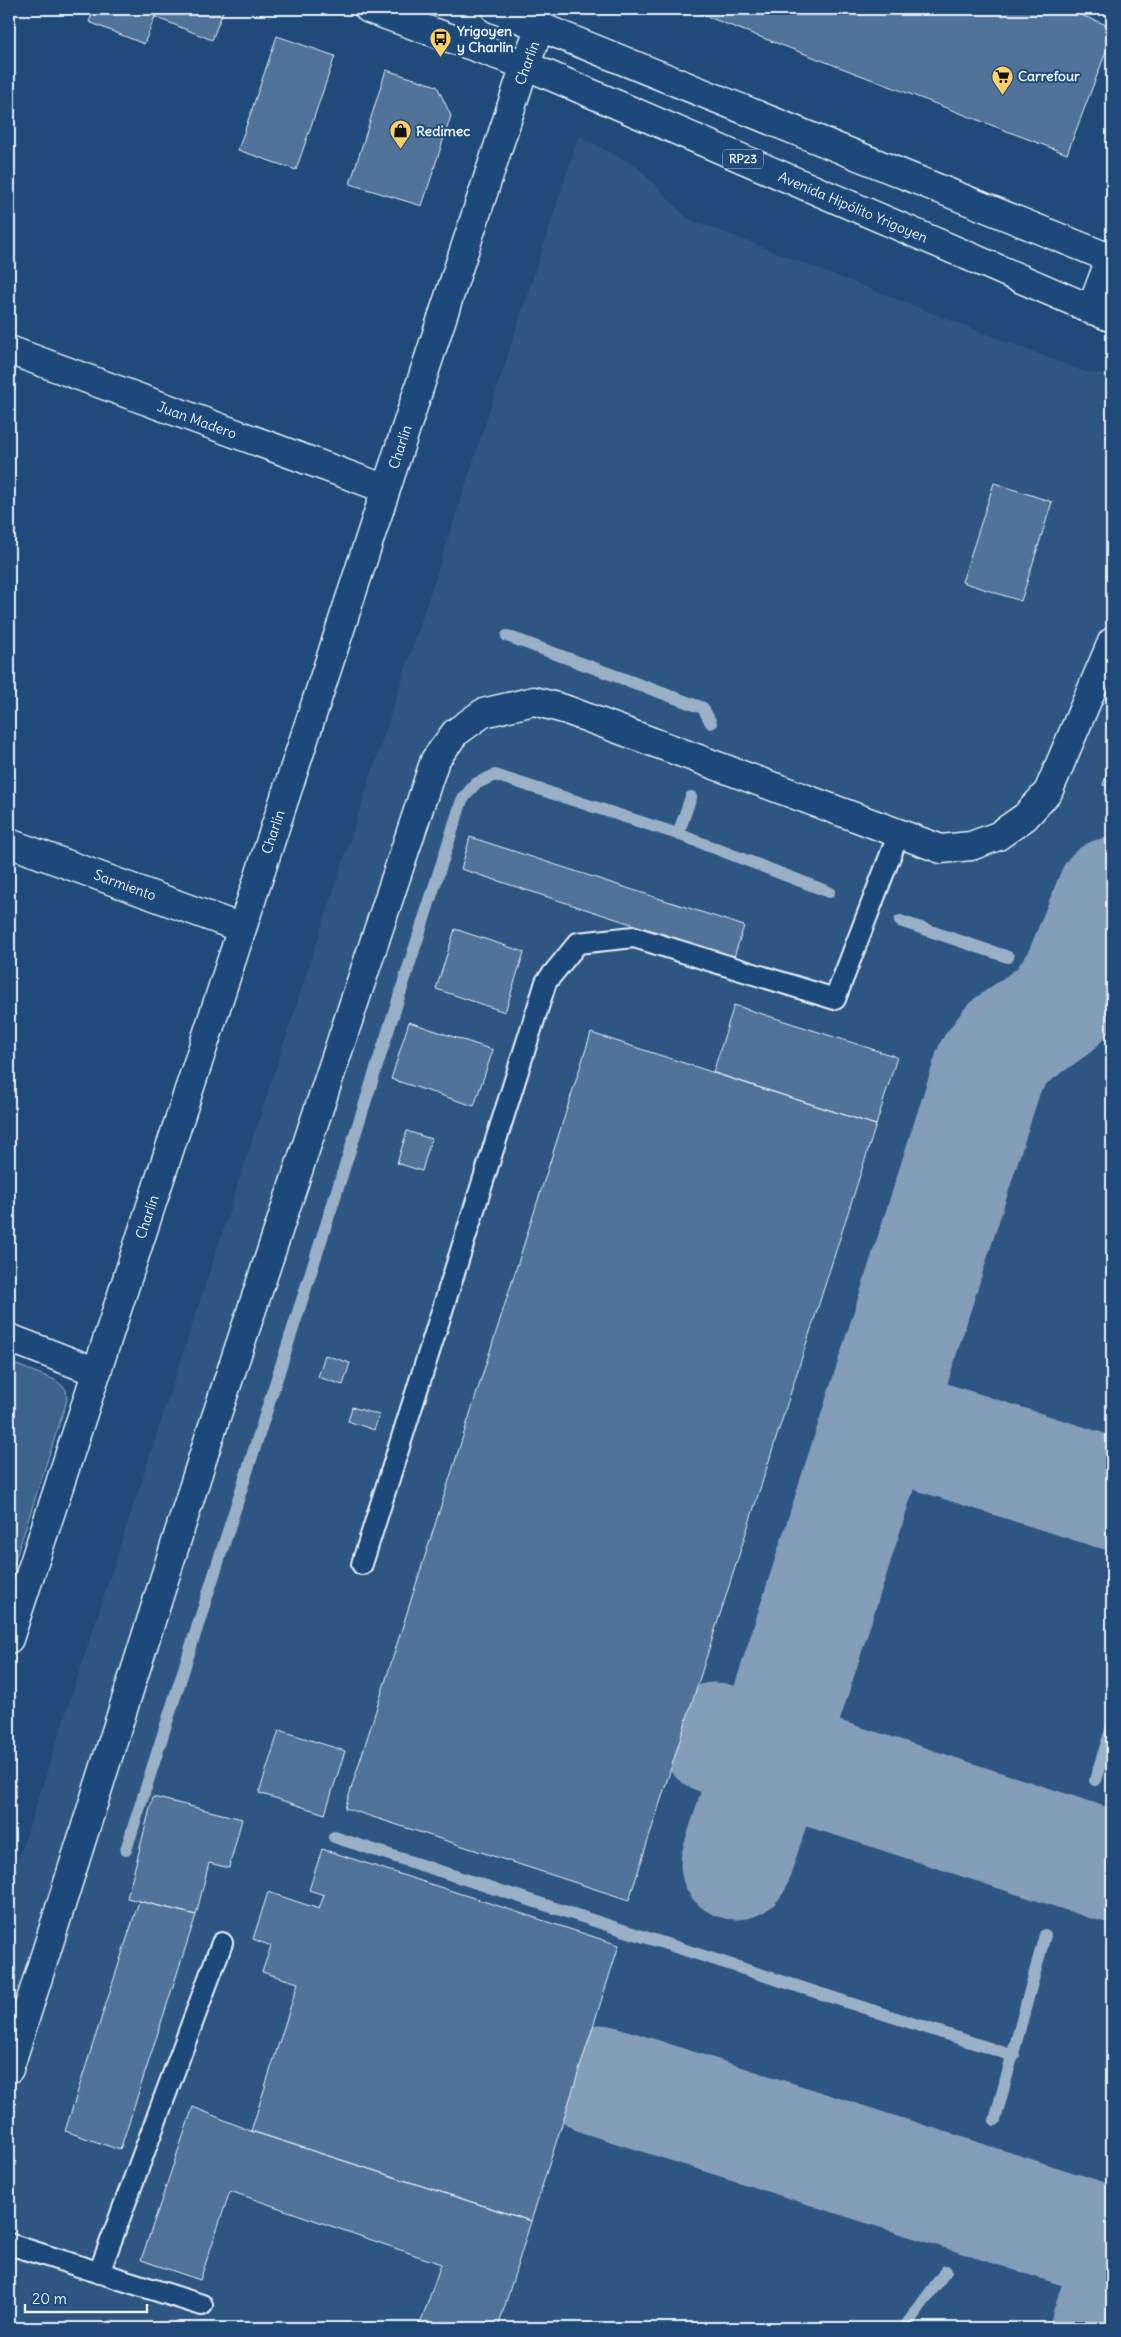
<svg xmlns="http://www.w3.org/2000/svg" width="1121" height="2337" viewBox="0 0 1121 2337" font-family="Delius,sans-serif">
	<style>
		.built { fill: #2e5683 }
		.green { fill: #3c628c; stroke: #92aac2 }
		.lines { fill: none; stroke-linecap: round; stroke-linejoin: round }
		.stream { stroke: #9ab0c7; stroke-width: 12 }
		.taxiway { stroke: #849eb9; stroke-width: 111 }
		.building { fill: #517399; stroke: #e8f1f8 }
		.lane-casing { stroke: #e8f1f8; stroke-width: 24 }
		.street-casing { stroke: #e8f1f8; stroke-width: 31 }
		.primary-casing { stroke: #e8f1f8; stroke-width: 31 }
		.lane { stroke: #1f4a7a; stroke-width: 20 }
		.street { stroke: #1f4a7a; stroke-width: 28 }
		.primary { stroke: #1f4a7a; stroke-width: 28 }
		.labels { text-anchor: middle; stroke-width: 4; stroke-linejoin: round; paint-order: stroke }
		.shield { fill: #1f4a7a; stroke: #acbfd2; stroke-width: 1 }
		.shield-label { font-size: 12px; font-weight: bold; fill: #e8f1f8 }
		.poi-label { font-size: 14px; font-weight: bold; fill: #e8f1f8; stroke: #1f4a7a; text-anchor: start }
		.street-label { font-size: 14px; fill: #e8f1f8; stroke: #1f4a7a }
	</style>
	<rect width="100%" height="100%" fill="#1f4a7a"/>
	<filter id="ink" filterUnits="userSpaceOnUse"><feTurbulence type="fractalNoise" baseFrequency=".02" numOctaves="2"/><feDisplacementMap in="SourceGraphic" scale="10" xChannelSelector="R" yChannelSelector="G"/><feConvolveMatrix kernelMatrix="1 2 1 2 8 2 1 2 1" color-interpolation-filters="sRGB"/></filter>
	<g filter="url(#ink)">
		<path class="built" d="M579,136l58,31 50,51 398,154 27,3v1953h-1103v-440z"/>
		<path class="green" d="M9,1362l46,18 11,9 1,11 -58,179z"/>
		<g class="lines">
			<path class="stream" d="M507,636l196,72 8,15
				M678,834l13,-37
				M900,921l108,36
				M1095,1780l17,-53
				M334,1837l680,219
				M126,1850l336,-1050 13,-16 20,-9 183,59 151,58
				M995,2120l50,-185
				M904,2328l42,-57"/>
			<path class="taxiway" d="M878,1420l234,74
				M715,1738l55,19 106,33 236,77
				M736,1864l254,-797 18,-24 49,-35 21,-31 34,-84
				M600,2080l512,163
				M1106,2328l6,-19"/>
		</g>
		<path class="building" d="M94,9h64l-14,35 -55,-22z
			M158,9h66l-12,31 -57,-23z
			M687,9h378l47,18v9l-45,118z
			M277,36l58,20 -39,114 -58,-20z
			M386,70l51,16 14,30 -29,90 -72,-22z
			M994,483l58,19 -31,99 -59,-19z
			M1112,759v29l-9,-3z
			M470,837l274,89 -10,31 -273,-88z
			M455,929l69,23 -19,60 -69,-23z
			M734,1005l163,52 -21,68 -163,-52z
			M409,1022l84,28 -19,56 -83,-27z
			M591,1033l285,92 -247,775 -284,-92z
			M407,1131l24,8 -9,32 -25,-8z
			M325,1355l25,8 -7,22 -25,-8z
			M352,1407l27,8 -5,15 -26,-9z
			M279,1730l66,21 -20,63 -66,-21z
			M153,1797l89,22 -13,49 -20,-5 -13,52 -69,-17z
			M322,1849l297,96 -88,276 -280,-90 47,-148 -36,-11 9,-26 -18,-7 15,-47 51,17 5,-14 -15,-5z
			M139,1901l57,14 -76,235 -55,-19z
			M193,2107l58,24 280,90 -33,107h-79l22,-64 -211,-73 -30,89 -59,-20z"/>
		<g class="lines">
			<defs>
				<path id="lane" d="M362,1564l184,-582 32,-39 56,-6 201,62 64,-166
					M9,2244l193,61
					M99,2273l123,-330"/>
				<path id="street" d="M1091,310l21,-56
					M9,350l377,139
					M9,843l232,85
					M9,1338l88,34
					M9,1639l516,-1574 16,-40
					M9,2069l200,-631 226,-678 20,-27 28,-20 51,-12 30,8 377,140 30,-3 27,-10 27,-19 23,-25 64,-150"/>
				<path id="primary" d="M369,9l156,56 587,253
					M496,9l616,250"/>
			</defs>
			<use href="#lane" class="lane-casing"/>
			<use href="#street" class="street-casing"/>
			<use href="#primary" class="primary-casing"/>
			<use href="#lane" class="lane"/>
			<use href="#street" class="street"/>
			<use href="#primary" class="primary"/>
		</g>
	</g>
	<defs>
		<symbol id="bus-pin" viewBox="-11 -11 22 30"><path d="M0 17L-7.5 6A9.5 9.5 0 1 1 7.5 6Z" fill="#ffd166" stroke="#1f4a7a"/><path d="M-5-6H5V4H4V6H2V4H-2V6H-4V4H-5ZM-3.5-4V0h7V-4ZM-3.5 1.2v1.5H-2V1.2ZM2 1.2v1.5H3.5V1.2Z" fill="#111"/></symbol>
		<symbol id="supermarket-pin" viewBox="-11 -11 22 30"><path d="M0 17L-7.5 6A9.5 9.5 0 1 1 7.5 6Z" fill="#ffd166" stroke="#1f4a7a"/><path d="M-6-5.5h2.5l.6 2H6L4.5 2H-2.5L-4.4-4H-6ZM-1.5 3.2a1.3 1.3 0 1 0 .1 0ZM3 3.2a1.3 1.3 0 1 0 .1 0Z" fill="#111"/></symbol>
		<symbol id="shop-pin" viewBox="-11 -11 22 30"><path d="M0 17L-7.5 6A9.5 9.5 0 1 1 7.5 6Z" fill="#ffd166" stroke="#1f4a7a"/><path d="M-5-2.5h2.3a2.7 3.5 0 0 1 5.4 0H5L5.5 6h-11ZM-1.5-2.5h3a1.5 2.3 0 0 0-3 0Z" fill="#111"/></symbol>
	</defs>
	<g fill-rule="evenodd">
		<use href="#bus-pin" x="428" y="26" width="25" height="34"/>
		<use href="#supermarket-pin" x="990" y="64" width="25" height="34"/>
		<use href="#shop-pin" x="388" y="118" width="25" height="34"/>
	</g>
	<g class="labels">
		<rect class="shield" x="723" y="149.5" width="40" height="19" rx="4"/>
		<g class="shield-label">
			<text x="743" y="163">RP23</text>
		</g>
		<g class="poi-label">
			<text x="457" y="36">Yrigoyen<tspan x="457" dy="16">y Charlín</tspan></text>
			<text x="1018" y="81">Carrefour</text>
			<text x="416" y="136">Redimec</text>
		</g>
		<g class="street-label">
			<text transform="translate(527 63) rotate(-70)" y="5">Charlín</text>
			<text transform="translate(853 207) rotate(23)" y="5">Avenida Hipólito Yrigoyen</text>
			<text transform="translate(197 420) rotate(20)" y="5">Juan Madero</text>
			<text transform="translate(400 447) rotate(-72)" y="5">Charlín</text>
			<text transform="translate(273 832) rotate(-72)" y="5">Charlín</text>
			<text transform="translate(125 885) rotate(20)" y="5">Sarmiento</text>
			<text transform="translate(147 1217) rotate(-72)" y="5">Charlín</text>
		</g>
	</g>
	<rect width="1121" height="2337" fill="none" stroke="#1f4a7a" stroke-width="30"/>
	<rect x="15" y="15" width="1091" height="2307" fill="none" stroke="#e8f1f8" stroke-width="2" filter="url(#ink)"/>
	<path d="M25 2304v8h122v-8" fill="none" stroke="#e8f1f8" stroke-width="2.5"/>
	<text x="32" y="2304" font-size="15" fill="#e8f1f8" stroke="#1f4a7a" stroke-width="4" paint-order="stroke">20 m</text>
</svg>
